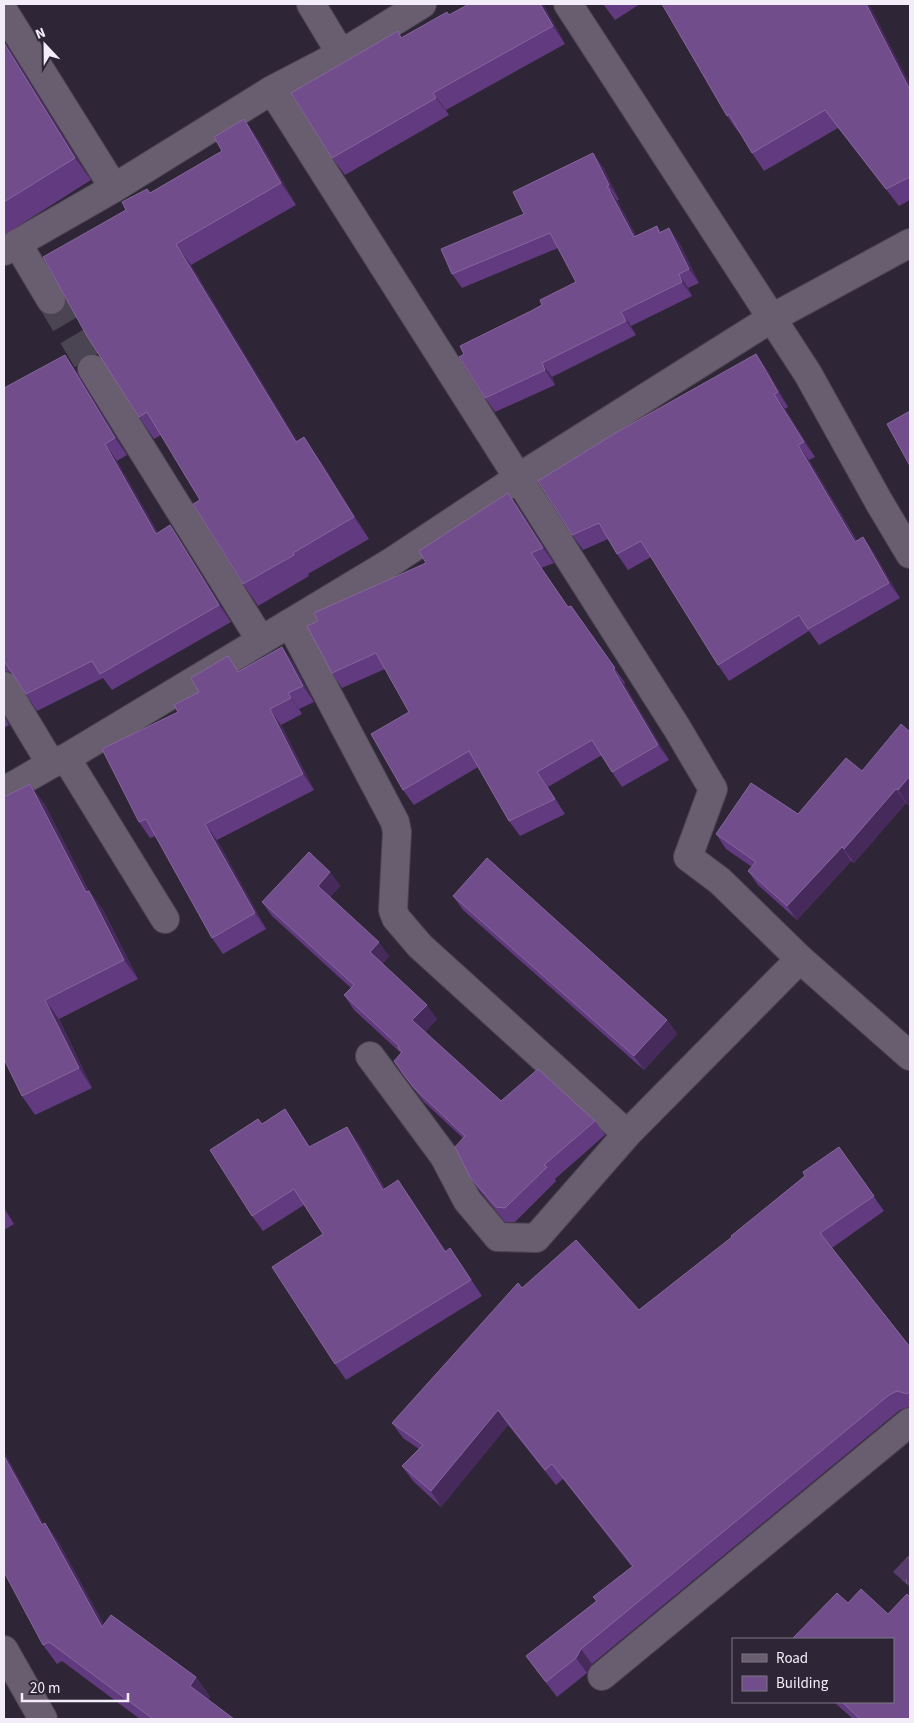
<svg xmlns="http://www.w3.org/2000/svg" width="914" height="1723" viewBox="0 0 914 1723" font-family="'Source Sans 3',sans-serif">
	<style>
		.grass { fill: url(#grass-tufts) }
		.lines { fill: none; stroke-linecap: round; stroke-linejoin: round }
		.minor-tunnel { stroke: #4b4453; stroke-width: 28; stroke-dasharray: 28 14; stroke-linecap: butt }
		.minor-casing { stroke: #4c4452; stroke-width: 30 }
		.minor { stroke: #685e70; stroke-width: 28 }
		.wall { fill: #623a7f }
		.shaded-wall { fill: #472a5c }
		.building { fill: #714d8c; stroke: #86669d }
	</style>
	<defs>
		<pattern id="grass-tufts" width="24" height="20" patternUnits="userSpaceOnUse" patternTransform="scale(1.25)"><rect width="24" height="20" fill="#573c6c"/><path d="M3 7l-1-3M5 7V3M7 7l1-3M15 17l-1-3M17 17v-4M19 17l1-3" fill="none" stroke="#705882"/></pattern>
	</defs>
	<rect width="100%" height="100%" fill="#2e2636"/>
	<path class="grass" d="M910,1554v33l-17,-15z"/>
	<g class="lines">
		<path class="minor-tunnel" d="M51,300l41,69"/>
		<defs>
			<path id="minor" d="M311,4l30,50
				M568,4l240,370 71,128 31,52
				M4,12l110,176
				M272,90l405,638 36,61 -25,68 32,24 80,78 110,97
				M17,243l34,57
				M4,251l110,-63 158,-98 69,-36 81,-50
				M92,369l168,270
				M290,623l105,199 2,10 -4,78 3,8 24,28 207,188
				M4,686l47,78
				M66,758l99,161
				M4,791l47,-27 15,-6 327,-197 125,-83 254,-160 138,-75
				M370,1056l74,100 23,44 31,37 38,1 91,-104 173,-175
				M4,1650l39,69
				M602,1676l308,-254"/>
		</defs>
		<use href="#minor" class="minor-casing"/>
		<use href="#minor" class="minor"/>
	</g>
	<path class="wall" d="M469,4h74l22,40 -119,66 3,5 -104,60 -13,-17 70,-120 47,-23z
		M603,4h37l-25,16z
		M662,4l248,80v116l-11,6 -61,-78 -74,43 -12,-18 -12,-20h-1l-12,-17z
		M4,40l87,140 -87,55z
		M244,119l15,22 37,64 -105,60 106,176 22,18 50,80 -61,35 1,2 -51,30 -15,-22 -43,-84 -39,-65 -7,4 -15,-22 -13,-207 21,-21 3,4 72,-42z
		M603,167l16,33h-2l19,36 21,-10 4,6 18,10 20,41 -11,5 4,8 -61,30 5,9 -84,42 3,8 -60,27 -10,-14 -21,-44 67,-43 11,-6 34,-23 -18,-34 -96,40 -10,-14z
		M756,354l11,16 21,37 -3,2 30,48 -6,3 48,81 6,-4 11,16 26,45 -81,47 -10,-14 -80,50 -11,-16 -67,-108 -23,13 -11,-16 -9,-15 -25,11 -11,-15z
		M77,372l50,83 -10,6 41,72 23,9 50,80 -119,68 -9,-12 -66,33 -26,-39 -7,-1v-283z
		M508,493l11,15 35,55 -13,5 27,39 3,-1 54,77 -1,1 45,76 -47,27 -10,-15 -10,-17 -54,32 17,27 -45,22 -11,-15 -31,-54 -64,38 -11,-15 6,-78 -24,-43 -43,19 -10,-15 94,-110z
		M282,647l11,16 21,39 -15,7 3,5 -21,11 33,65 -97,50 49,89 -43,25 -11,-16 -56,-102 -6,2 -11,-16 39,-110 21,-20 29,-36 10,15z
		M4,715l5,10 -5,3z
		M910,732v70l-2,3 -2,-2 -52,60 -3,-2 -54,59 -39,-35 -10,-14 4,-4 -26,-18 -10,-15 82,-20 64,-43z
		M44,803l45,88 14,19 35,69 -79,40 33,69 -57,27 -13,-19z
		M330,872l10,14 -10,11 59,59 -7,8 55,55 -12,13 76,69 94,20 10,14 -50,44 1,2 -41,41h-10l-25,-31 -10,-14 -7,-39 -39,-36 -21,-27 -9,-14 7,-8 -47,-43 -10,-15 7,-7 -79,-72 -10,-14z
		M453,896l214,124 10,14 -33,36 -181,-160z
		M285,1109l25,38 48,-5 27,47 24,7 37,55 15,13 21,32 -136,84 -11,-16 -12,-130 -19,-29 -41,26 -11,-15 10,-92z
		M839,1147l45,64 -52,37 78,99v60h-2l-8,3 -308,254 -5,9 -30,24 -20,-26 -11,-15 70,-55 -3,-4 39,-30 -69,-88 -7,6 -48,-60 -67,82 -28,-26 -11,-15 17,-17 -16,-11 -11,-15 130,-135 117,22 93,-73z
		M4,1207l10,17 -10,6z
		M45,1523l14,20 45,82 92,52 14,20 -2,3 26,19h-94l-78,-58 -5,3 -14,-19 1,-121z
		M848,1603l62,116h-57l-19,-17h59z"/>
	<path class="shaded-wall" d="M540,4h3l22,40 -12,-18z
		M866,4h3l41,80v6z
		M4,40l87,140 -16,-22 -71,-115z
		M433,93l13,17 3,5 -13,-17z
		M244,119l15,22 37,64 -15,-22z
		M593,153l10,14 16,33 -10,-15z
		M607,186l10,14 26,51 -9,-14z
		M669,228l10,14 20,41 -10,-14z
		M176,244l15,21 120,199 -15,-22z
		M679,274l9,14 4,8 -10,-14z
		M621,312l10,14 5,9 -10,-14z
		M756,354l11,16 21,37 -10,-15z
		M65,355l12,17 50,83 -12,-17z
		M542,363l10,14 3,8 -10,-15z
		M774,394l11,15 30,48 -11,-15z
		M304,437l15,22 50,80 -15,-22z
		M105,444l12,17 51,89 -12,-16z
		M798,445l11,15 57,98 -11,-16z
		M508,493l11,15 35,55 -11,-15z
		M170,525l11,17 50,80 -12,-17z
		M863,537l11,16 26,45 -11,-15z
		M282,647l11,16 21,39 -11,-16z
		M613,669l11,15 45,76 -11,-15z
		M288,693l11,16 3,5 -11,-16z
		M270,709l11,16 33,65 -11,-16z
		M537,772l11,15 17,27z
		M910,776v26l-2,3 -10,-15z
		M30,784l14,19 55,108 -13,-19z
		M896,789l10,14 -52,60 -10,-14z
		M205,824l12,16 49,89 -11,-16z
		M842,847l9,14 -54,59 -10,-14z
		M330,872l10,14 -12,14 -10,-14z
		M89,891l14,19 35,69 -14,-19z
		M379,942l10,14 -9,11 -10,-15z
		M45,1000l14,19 33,69 -13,-20z
		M427,1005l10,14 -15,16 -10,-15z
		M667,1020l10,14 -33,36 -10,-14z
		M285,1109l11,16 24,38 -11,-16z
		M347,1127l11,15 36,64 -11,-16z
		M398,1180l11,16 47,71 -11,-15z
		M4,1207l10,17 -10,-15z
		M450,1248l11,16 21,32 -11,-16z
		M498,1410l10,15 -67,82 -10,-16z
		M4,1451l51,94 -13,-20 -38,-69z
		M45,1523l14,20 57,104 -14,-20z
		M581,1649l11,15 -5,9 -11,-15z
		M196,1677l14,20 -6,9 -14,-20z"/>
	<path class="building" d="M469,4h71l13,22 -120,67 3,5 -104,60 -41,-65 107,-62 3,7 46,-26 2,3z
		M662,4h204l44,86v87l-24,12 -61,-79 -73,43 -23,-39 -2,2z
		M4,43l71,115 -71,44z
		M244,119l37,64 -105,61 120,198 8,-5 50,80 -61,36 1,2 -51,29 -50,-80 7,-4 -53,-88 -8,5 -52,-81 -44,-79 83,-47 -4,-8 25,-13 3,4 72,-42 -8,-14z
		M593,153l16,32 -2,1 27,51 23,-11 2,7 10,-5 20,41 -10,5 3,8 -61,30 5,9 -84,42 3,7 -60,28 -26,-41 5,-3 -4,-8 71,-35 11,-6 -2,-5 36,-18 -26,-49 -98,41 -11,-25 83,-35 -11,-22z
		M756,354l22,38 -4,2 30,48 -6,3 57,97 8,-5 26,46 -81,46 -9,-14 -81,50 -77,-124 -24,13 -18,-31 -27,12 -34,-54 79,-49z
		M65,355l50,83 -10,6 51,90 14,-9 49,80 -119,69 -8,-13 -66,33 -22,-33v-273z
		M910,411v55l-23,-42z
		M508,493l35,55 -12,5 37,54 3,-1 44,62 -2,1 45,76 -46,27 -20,-32 -55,32 18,27 -46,22 -40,-70 -66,39 -32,-56 38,-22 -33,-59 -44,20 -25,-47 11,-5 -4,-8 112,-50 -7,-12z
		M282,647l21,39 -15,7 3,5 -21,11 33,65 -98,50 50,89 -43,25 -66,-119 -7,3 -37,-73 76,-37 -4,-7 25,-13 -8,-14 37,-22 10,16z
		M901,724l9,8v44l-12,14 -2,-1 -52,60 -2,-2 -55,59 -39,-35 8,-9 -40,-28 35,-51 47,31 48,-56 16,13z
		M30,784l56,108 3,-1 35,69 -79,40 34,68 -57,28 -18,-37v-262z
		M309,852l21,20 -12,14 61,56 -9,10 57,53 -15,15 89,81 37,-32 57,52 -51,44 3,2 -42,41 -9,-1 -26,-30 -15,-30 10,-11 -51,-48 -20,-27 8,-9 -4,-4 1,-2 -55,-51 10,-10 -92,-83z
		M487,858l180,162 -33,36 -181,-160z
		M285,1109l24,38 38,-20 36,63 15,-10 47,72 5,-4 21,32 -136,84 -63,-97 51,-33 -29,-45 -42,27 -42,-66 48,-31 4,5z
		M839,1147l35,49 -54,37 90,114v44l-3,3 -10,-3 -8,4 -308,254 -5,9 -30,24 -20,-26 71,-55 -4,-4 40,-31 -81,-102 -7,6 -47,-60 -67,81 -29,-25 21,-21 -31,-22 126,-140 4,5 54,-48 63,70 93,-73 -1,-1 74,-60 -2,-4z
		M4,1456l38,69 3,-2 57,104 9,-12 85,62 -6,9 44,33h-81l-104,-77 -6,3 -39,-73z
		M861,1589l27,25 19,-20 3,3v122h-50l-18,-17h51v-63h-101l45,-46 11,10z"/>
	<rect width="914" height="1723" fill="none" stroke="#f2edf8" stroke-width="10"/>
	<rect x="732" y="1638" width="162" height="65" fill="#2e2636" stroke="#7c7684"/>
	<rect x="742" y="1654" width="25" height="8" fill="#685e70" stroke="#7c7684"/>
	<text x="776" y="1663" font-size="15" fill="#f2edf8">Road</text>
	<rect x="742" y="1676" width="25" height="15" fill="#714d8c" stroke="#7c7684"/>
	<text x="776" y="1688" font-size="15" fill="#f2edf8">Building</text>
	<g transform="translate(45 45) rotate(338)" stroke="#2e2636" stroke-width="4" paint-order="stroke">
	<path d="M0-4L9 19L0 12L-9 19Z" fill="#f2edf8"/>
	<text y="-8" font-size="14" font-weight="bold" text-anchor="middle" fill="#f2edf8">N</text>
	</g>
	<path d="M22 1693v8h106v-8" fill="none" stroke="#f2edf8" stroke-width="2.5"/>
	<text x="30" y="1693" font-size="15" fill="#f2edf8" stroke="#2e2636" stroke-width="4" paint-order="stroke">20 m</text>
</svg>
